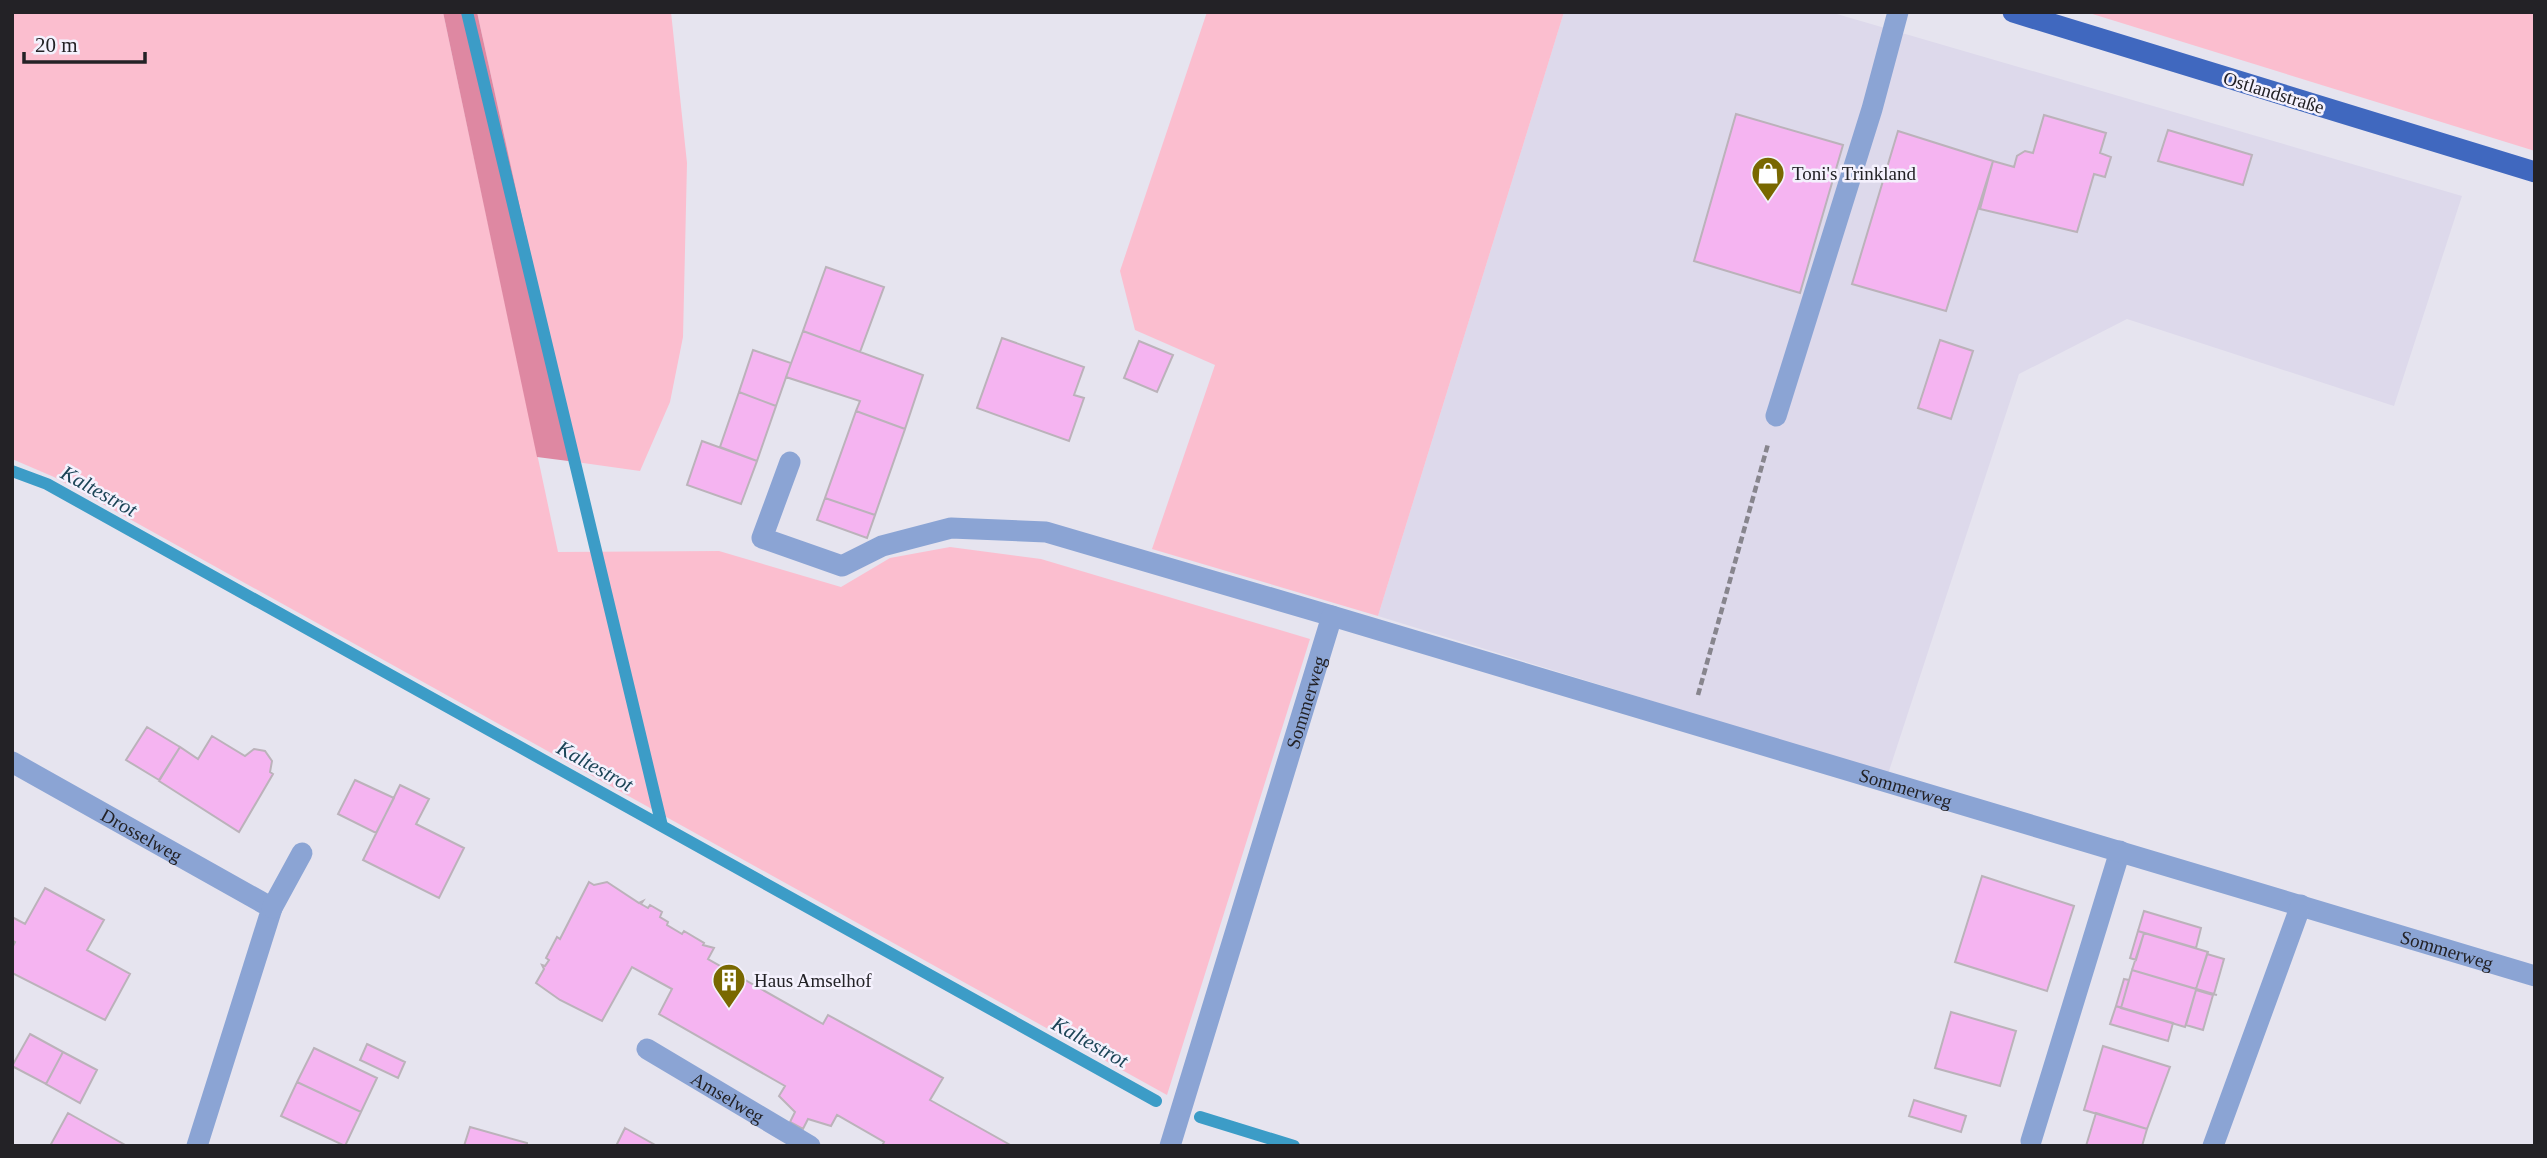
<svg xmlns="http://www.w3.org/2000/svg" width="2547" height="1158" viewBox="0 0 2547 1158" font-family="'Times New Roman',serif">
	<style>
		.built { fill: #ddd9eb }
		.green { fill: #fbbecf }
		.forest { fill: #de88a2 }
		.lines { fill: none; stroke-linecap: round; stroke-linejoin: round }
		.stream { stroke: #3c9cc7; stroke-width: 12 }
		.building { fill: #f5b4f1; stroke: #bbb2ba; stroke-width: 2 }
		.path { stroke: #87858d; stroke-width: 4.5; stroke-dasharray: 7 3.5; stroke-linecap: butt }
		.minor { stroke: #8ba4d4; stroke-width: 21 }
		.major { stroke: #4068bf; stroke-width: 21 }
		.labels { text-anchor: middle; stroke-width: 5; stroke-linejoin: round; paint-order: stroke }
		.street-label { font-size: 19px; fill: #232226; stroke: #f4f1fd }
		.poi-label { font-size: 19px; fill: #232226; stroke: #f4f1fd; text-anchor: start }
		.water-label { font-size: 21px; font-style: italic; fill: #1c4457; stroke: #f4f1fd }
	</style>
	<rect width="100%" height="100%" fill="#e6e4ef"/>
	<path class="built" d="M1564,12h266l632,184 -68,210 -267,-87 -108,55 -131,400 -510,-158z"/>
	<path class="green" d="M12,12h431l115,540 161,-1 122,36 49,-29 60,-11 91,12 269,80 -143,456 -1113,-618 -42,-18z
		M477,12h194l16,151 -4,174 -13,65 -30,69 -64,-9z
		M1207,12h357l-186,604 -226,-67 63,-184 -80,-35 -15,-59z
		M2086,12h449v139z"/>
	<path class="forest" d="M443,12h34l99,450 -39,-5z"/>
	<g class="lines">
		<path class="stream" d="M467,12l195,814
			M12,471l35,13 1109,617
			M1200,1117l94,29"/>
	</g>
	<path class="building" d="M1736,114l107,31 -43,148 -106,-32z
		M2044,115l62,18 -6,20 11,4 -6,20 -11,-3 -17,58 -97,-23 13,-48 21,6 3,-11 8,-5 8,2z
		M2168,130l84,25 -9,30 -85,-24z
		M1898,131l95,30 -47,150 -94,-27z
		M826,267l58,20 -24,65 -57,-21z
		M803,331l120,44 -18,54 -49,-18 4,-10 -74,-24z
		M1002,338l82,29 -10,28 10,3 -15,43 -92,-33z
		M1940,340l33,11 -22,68 -33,-11z
		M1139,341l34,14 -16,37 -33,-14z
		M753,350l38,13 -15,43 -37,-14z
		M739,392l37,14 -19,55 -37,-14z
		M856,411l49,18 -30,86 -50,-17z
		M702,441l55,20 -16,43 -54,-19z
		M825,498l50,17 -8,23 -50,-18z
		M147,727l33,20 -21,33 -33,-20z
		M212,736l33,20 9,-7 11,2 7,10 -2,11 3,2 -34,58 -80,-51 21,-34 18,12z
		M355,780l39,18 -18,35 -38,-19z
		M400,785l29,14 -13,25 48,24 -25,50 -76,-38z
		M1982,876l92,30 -27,85 -92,-29z
		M589,882l5,3 13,-3 32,21 4,-2 -2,3 7,4 2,-3 12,7 -2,5 8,5 -1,3 15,9 2,-3 20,12 -1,2 11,3 -6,11 115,65 5,-9 115,63 -13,22 82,46h-130l2,-4 -47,-27 -6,11 -23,-7 -5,10 -13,-7 5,-10 -16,-16 6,-10 -126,-72 13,-25 -40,-22 -30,54 -42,-21 -24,-17 8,-14 -2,-4 3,1 4,-6 -3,-2 11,-21 3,2z
		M45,888l59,32 -17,30 43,24 -25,46 -93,-47v-25l3,-6 -3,-2v-23l13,7z
		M2144,911l57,17 -5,20 -58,-17z
		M2138,931l6,2 -8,27 -6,-2z
		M2144,933l64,19 -12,37 21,6 -85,-25z
		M2207,954l17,5 -10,35 -18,-5z
		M2132,970l64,19 21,6 -21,-5 -11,37 -64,-19z
		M2124,979l5,1 -8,28 -5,-2z
		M2196,990l17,5 -10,35 -17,-5z
		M2116,1006l57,17 -5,18 -58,-17z
		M1951,1012l65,19 -16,55 -65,-18z
		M30,1034l33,18 -17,32 -34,-18z
		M367,1044l38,18 -7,16 -38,-18z
		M2103,1046l67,21 -23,62 -63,-19z
		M314,1048l63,30 -16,34 -64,-30z
		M63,1052l34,18 -17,33 -34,-19z
		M297,1082l64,30 -16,34 -64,-30z
		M1914,1100l52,16 -5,16 -52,-16z
		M68,1113l59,33h-77z
		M2096,1113l51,16 -5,17h-56z
		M470,1127l57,16v3h-63z
		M625,1128l32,18h-41z"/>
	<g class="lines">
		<path class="path" d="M1698,695l70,-251"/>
		<g class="minor">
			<path d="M1776,416l96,-307 26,-97"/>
			<path d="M790,462l-28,76 80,28 40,-20 69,-18 95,4 286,84"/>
			<path id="s1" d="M12,762l260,146 -75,238"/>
			<path d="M272,908l30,-55"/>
			<path id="s2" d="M647,1049l163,97"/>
			<path d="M2031,1141l89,-290"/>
			<path id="s3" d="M1170,1146l162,-530 1203,360"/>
			<path d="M2213,1146l88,-241"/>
		</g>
		<path class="major" d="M2013,12l522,160"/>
	</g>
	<defs>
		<symbol id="shop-pin" viewBox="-11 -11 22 30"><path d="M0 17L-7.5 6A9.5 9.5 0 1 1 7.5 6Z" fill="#796800" stroke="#f4f1fd"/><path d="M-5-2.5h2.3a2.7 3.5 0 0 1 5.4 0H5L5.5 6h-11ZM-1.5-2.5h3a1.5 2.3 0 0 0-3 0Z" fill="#fff"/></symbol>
		<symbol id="building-pin" viewBox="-11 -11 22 30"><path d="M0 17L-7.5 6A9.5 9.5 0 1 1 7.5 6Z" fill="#796800" stroke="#f4f1fd"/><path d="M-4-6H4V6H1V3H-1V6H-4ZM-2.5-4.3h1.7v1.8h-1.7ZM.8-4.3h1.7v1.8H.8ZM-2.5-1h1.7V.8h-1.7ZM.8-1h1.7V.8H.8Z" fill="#fff"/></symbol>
	</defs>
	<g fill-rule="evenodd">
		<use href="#shop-pin" x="1749" y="154" width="38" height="52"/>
		<use href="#building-pin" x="710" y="961" width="38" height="52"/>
	</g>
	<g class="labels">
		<g class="street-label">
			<text transform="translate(2274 92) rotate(17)" y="7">Ostlandstraße</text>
			<text dy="7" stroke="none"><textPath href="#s3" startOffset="464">Sommerweg</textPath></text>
			<text dy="7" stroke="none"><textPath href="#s3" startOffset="1153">Sommerweg</textPath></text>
			<text dy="7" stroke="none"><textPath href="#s1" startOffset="149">Drosselweg</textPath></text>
			<text dy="7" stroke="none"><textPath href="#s3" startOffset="1718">Sommerweg</textPath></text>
			<text dy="7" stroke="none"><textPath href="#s2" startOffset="94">Amselweg</textPath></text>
		</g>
		<g class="poi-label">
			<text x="1792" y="180">Toni's Trinkland</text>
			<text x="754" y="987">Haus Amselhof</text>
		</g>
		<g class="water-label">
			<text transform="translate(99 491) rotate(29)" y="7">Kaltestrot</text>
			<text transform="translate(595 766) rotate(29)" y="7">Kaltestrot</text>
			<text transform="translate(1090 1042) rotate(29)" y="7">Kaltestrot</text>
		</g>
	</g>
	<rect width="2547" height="1158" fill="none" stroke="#232226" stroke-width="28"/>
	<path d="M24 52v10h121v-10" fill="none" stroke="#232226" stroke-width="3.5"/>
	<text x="35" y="52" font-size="21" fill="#232226" stroke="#f4f1fd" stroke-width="5" paint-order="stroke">20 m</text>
</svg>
